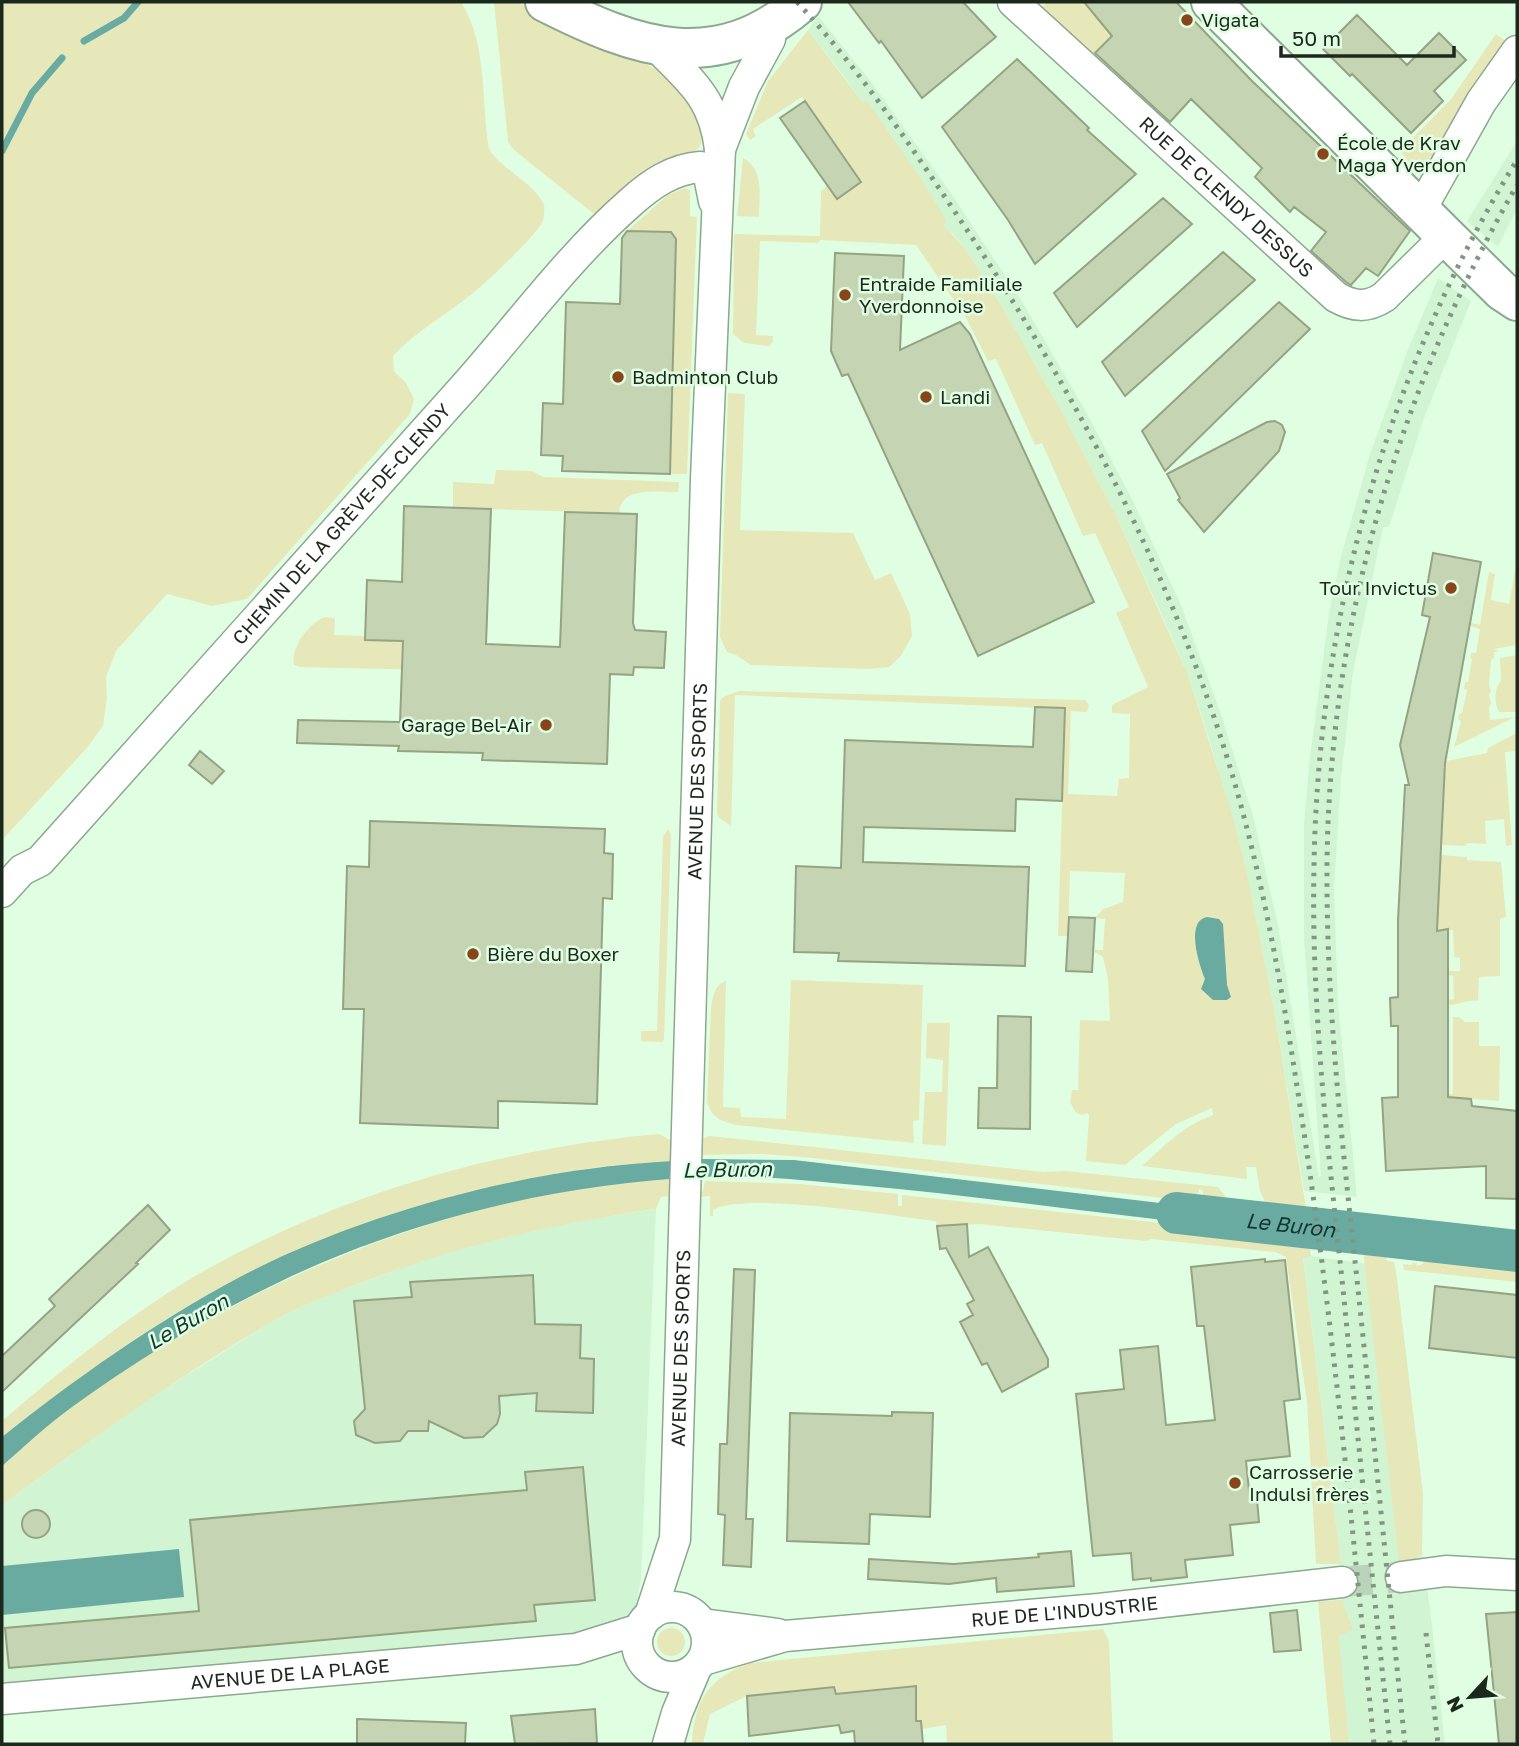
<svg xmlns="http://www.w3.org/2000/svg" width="1519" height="1746" viewBox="0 0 1519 1746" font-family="'Golos Text',sans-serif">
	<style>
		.built { fill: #d1f5d3 }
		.green { fill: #e7e8ba }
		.water { fill: #69aaa1 }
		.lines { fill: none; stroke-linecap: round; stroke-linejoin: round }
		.stream { stroke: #69aaa1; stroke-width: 7 }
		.river { stroke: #69aaa1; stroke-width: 42 }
		.building { fill: #c5d4b2; stroke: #94a382; stroke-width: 2 }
		.minor-tunnel { stroke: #b9d4bb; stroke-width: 30; stroke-dasharray: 30 15; stroke-linecap: butt }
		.minor-casing { stroke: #8ca88e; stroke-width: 33 }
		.major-casing { stroke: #8ca88e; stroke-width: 42 }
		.minor { stroke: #fff; stroke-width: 30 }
		.major { stroke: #fff; stroke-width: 38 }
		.rail { stroke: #819682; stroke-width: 5; stroke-dasharray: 3.5 7; stroke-linecap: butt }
		.poi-dot { fill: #89451a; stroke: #e0ffe2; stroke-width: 2.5 }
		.labels { text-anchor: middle; stroke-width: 5; stroke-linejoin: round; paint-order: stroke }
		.poi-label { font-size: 19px; fill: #1d281d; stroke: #e0ffe2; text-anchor: start }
		.street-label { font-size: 19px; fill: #1d281d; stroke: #e0ffe2 }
		.water-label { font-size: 21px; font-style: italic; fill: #143531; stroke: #e0ffe2 }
	</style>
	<rect width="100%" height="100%" fill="#e0ffe2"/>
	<path class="built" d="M818,16l51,63 80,111 74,113 62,107 49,93 47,102 39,106 33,105 25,109 41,252 2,-1 -17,-238v-113l5,-60 20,-152 12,-57 29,-102 37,-102 31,-74 33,23 -48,120 -34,106h-6l-30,145 -12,106 -7,110 4,115 19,194 -53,-6 -29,-177 -28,-142 -37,-130 -22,-67 -27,-62 -46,-100 -50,-95 -59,-105 -41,-65 -13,-15 -3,1 -6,-9 4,-3 -6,-9 -98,-138 -35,-45z
		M1517,141v68l-19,38 -31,-26z
		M656,1209l-15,371 -11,52 -628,66v-193l15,-11 124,-90 130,-82 45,-22 112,-42 54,-15 72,-18z
		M1311,1256l73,10 47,351 14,127h-97l-10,-104 4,-45 -1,-31 -38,-307z"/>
	<path class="green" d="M2,2h459c27,42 20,99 28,147 13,21 47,35 55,56 1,4 0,12 -1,16 -6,14 -57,62 -71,73 -26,21 -56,37 -79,62l1,15 12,12 8,16 -4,15 -163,185 -35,7 -45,-12 -51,57 -10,26 1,22 -4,27 -17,23 -84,91z
		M494,2h23l145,70c17,12 49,50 39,72 -5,11 -21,16 -31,22 -22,15 -43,33 -65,49l-11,-1 -80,-64 -6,-8z
		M1048,2h36l17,20 15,11 -25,24 -55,-45z
		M808,30l55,73 3,-4 58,84 23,39 -4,3 22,23 41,65 59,105 50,95 73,162 44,139 15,58 28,142 31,194 -36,-5 -3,3 -7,-15 -4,-24h-10l1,12 -105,-13c22,-20 42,-41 71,-51l-1,-7 -36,16 -51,41 -39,-4 3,-45 -1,-3 -6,2 -6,-2 -6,-11 2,-12h6l2,-70 30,1 -2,-42 -5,-22 -9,-5 1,-2h8l2,-31 -10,-1 8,-9 20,-7 2,-29 -55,-2 -2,65h-10l7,-227 -330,-14 -4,131 -12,-8 -2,-5 3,-113 5,-4 14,-5 347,9 3,6 -2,6 -16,-1 -3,83 49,2 2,-17 10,-1 1,-64 -18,-1v-8l36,-18 -32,-74 13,-6 -34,-74 -12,3 -41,-93 -7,2 -39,-86 -8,2 -22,-43 -50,-73 -96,-5 -2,3 -58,-2 -4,94 17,1v6l-4,4 -25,-3 -11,-9 1,-100 86,2 1,-45 6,-5 10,13 24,-17 -59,-85 -49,32 3,7 -6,4 -4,-6 22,-53z
		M1496,34l15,11 -81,127c-14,3 -22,-11 -30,-21l51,-52z
		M743,158c22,12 16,38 16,59l-22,-1z
		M685,188l5,2v26l7,1 -10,257h-17l6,-235 -6,-7 -43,-1 41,-36z
		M728,393l17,1 -5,136 113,3 22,47 16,-7 19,41 2,22 -11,20 -12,11 -18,2 -120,-4 -15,-10 -9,-3 -7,-15z
		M496,470l36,1 12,6 135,5 -1,10c-20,0 -58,-6 -59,21l-166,-5v-26l41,2z
		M1516,566l1,79 -24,4 6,2 -5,1v6l-3,2 -2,25 2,6 -2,4 2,8 -2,5 1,12 25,-3 -61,30 7,-26 -3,-2 1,-5 3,-1 5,-23 -3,-1 1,-7h3l4,-23 -2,-1 1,-5h5l4,-24 -9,-3v-3l9,2 9,-53 6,2 -4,26 18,4z
		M324,617l11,1 -1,17 31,1 1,4 120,5 -14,26 -172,-4 -6,-2c-3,-19 14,-40 30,-48z
		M1517,655v57h-18c-5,-8 -5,-24 2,-31l-1,-23z
		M1517,733v18l-12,1 7,93 -6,1 -2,-27 -19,2 1,23 -19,-1 -1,3 -25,-1 5,-84 41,-8 1,-5z
		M668,829l3,5 -7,206 -2,2 -21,-1v-10h16l6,-194z
		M1441,855l26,2v3l34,2 5,55 -6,2v57l-21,1 -1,24c-11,-2 -17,4 -30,4v-5l6,-1 -1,-23 -5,-1v-4h12v-13l-6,-1 -1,-27 -16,1z
		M791,980l132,5 -4,135 -6,1 1,22 -178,-18c-15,-4 -24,-7 -29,-23l4,-94c2,-11 3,-23 15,-27l-3,126 17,1 1,9 45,2z
		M1453,1017h6l6,5h14v24h21l-1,55 -50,-4 -1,-3h5z
		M927,1023h23l-4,123 -24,-2 3,-52h17l1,-32 -17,-2z
		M659,1134l13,7v21c-26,2 -53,2 -79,6 -99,14 -200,41 -291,80 -109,46 -208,116 -300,189v-16c64,-55 135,-113 209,-154 139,-76 291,-119 448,-133z
		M710,1136l334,36 22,-1 152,16 15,19 -31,-4 1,-11 -4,-2 -2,13 -394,-45 -42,-3 -61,1 1,-16z
		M672,1179l-1,17 -10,1 -5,12c-104,15 -205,38 -303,77 -28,11 -57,22 -83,37 -94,54 -181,118 -268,182v-39c22,-19 44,-41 68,-58 176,-128 384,-216 602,-229z
		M705,1181l95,3 98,10v12h4v-11l407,44 2,17 -8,2 38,306h-25l-9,-162 -21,-145 -11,-5 -124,-13 -5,2 -166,-17 -43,2 -1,-5c-45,-5 -190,-30 -223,-11v6h-3v-20l-11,1v-5l4,-1z
		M1426,1249l91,10v23l-113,-12 -1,-6 9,1v-2h5l-1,3 7,-2z
		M1363,1250l22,2 2,9 7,1 2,9 27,222 -1,60 -8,6 -15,3z
		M1342,1600l11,30 -14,6 10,108h-18l-13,-143z
		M657 1642a14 14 0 1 1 28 0a14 14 0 1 1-28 0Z
		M1103,1629l6,12 4,103h-166l-1,-19 -24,4 -1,-8h-5l-1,-35 -79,8 -3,-7 -86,9 -37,18 -7,30h-11c2,-43 16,-66 58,-81z"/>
	<path class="water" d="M1207,917l12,2 4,5 4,61 4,12 -4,3h-14l-12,-11 4,-10c-6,-14 -20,-58 2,-62z
		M701,1159l93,1 434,51 5,3 -2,11 -5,2c-123,-13 -246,-31 -370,-42 -51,-4 -104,-11 -156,-8 -123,6 -248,33 -362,79 -94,38 -184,92 -266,151 -25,18 -47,39 -70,59v-29c74,-59 152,-114 236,-159 103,-55 243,-96 358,-110 34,-5 70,-6 105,-9z
		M179,1549l5,48 -182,18v-49z"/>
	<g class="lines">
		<path class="stream" d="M84,41l40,-23 14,-16
			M2,151l30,-58 30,-35"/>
		<path class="river" id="s1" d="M1177,1213l340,38"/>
	</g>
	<path class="building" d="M848,2h115l33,35 -74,61 -41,-57 -2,2z
		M1084,2h92l76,79 158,150 -32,45 -12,-8 -15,17 -5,-3 -35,-31 15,-19 -32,-25 -4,5 -35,-35 7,-9 -71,-69 -21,23 -75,-69 17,-17z
		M1357,15l50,50 32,-32 27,27 -32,31 9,10 -32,32 -59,-59 -2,2 -27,-27z
		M1017,59l72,69 -2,2 49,44 -101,90 -27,-44 -66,-93z
		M805,101l56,81 -24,17 -57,-81z
		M1163,198l29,26 -115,103 -23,-34z
		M627,231l44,1 5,7 -6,235 -108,-3 1,-15 -22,-1 2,-52 20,1 3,-102 54,2 2,-66z
		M1223,252l32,28 -130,116 -23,-34z
		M835,253l69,3 -4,94 60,-28 10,12 124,268 -116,54 -130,-282 -6,2 -11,-25z
		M1279,302l31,27 -145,142 -23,-40z
		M1275,421l7,4 3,7 -6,19 -75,81 -26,-32 2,-2 -13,-24 100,-52z
		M404,506l87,3 -5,135 74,3 5,-135 72,2 -4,109 2,7 31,2 -2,36 -30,-1 -1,8 -23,-1 -3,90 -125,-4 1,-7 -85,-2 1,-5 -102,-3 1,-23 102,2 3,-81 -38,-1 2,-60 35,2z
		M1433,553l48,9 -36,201 -8,168 11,-2v168l23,2 1,7 45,5v88l-31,-1v-32l-100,5 -4,-73 16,-1v-71h-7l-1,-28 8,-1v-77l7,-135h4l-9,-40 30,-128 -8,-2z
		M1035,707l30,1 -3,93 -46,-2 -1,32 -151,-4 -1,35 166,5 -4,99 -187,-5 1,-8 -45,-1 2,-86 45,2 4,-128 188,7z
		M200,751l24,20 -12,13 -23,-19z
		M370,821l235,8 -1,24 9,1 -1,45 -9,-1 -6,206 -99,-3v27l-138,-5 4,-114h-21l4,-143 22,1z
		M1069,917l26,1 -3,54 -26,-1z
		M998,1016l33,1 -1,112 -52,-1 1,-40h18z
		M148,1205l22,25 -34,33 2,1 -136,128v-36l53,-50 -6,-7z
		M967,1224l2,33 19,-10 60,112v8l-46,25 -15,-29 -5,2 -22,-43 13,-7 -6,-11 7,-4 -28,-52 -6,1 -3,-23z
		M1265,1259v3l20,-2 15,139 -16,2 6,55 -44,5 4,39h7l2,22 -29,3 3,30 -48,5 2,17 -36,4v-3l-18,2 -2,-27 -38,3 -17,-162 48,-5 -4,-39 38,-4 8,79 49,-5 -11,-94h-7l-6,-59z
		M734,1269l21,1 -9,249h7l-2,48 -28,-2 2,-50 -7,-1 2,-70h7z
		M533,1275l2,49 46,1 -1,33 14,1 -1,54 -57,-2 1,-18 -38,3 1,18 -3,10 -14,13 -19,1 -35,-17 -1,10h-20l-8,10 -25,2 -19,-8 -2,-14 11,-12 -11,-108 58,-4 -2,-15z
		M1435,1286l82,9v63l-88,-10z
		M892,1412l41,1 -3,104 -60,-3 -1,30 -82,-3 3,-128 102,3z
		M583,1467l12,133 -61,5 2,16 -527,47 -4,-40 194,-17 -9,-91 337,-30 -2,-18z
		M22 1524a14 14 0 1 1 28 0a14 14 0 1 1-28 0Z
		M1071,1551l3,35 -77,6 -1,-14 -47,6 -81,-5 1,-20 85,5 85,-7 -1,-3z
		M1297,1610l4,40 -27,2 -4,-39z
		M1517,1612v132h-18l-13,-130z
		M916,1686v35h5l2,23h-68l-1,-13 -13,2 -2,-8 -90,11 -2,-40 87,-9 2,7z
		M595,1709l2,34 -82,1 -4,-28z
		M357,1719l109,4 -1,21h-108z"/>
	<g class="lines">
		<path class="minor-tunnel" d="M1342,1582l59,-5"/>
		<defs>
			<g id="minor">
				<path id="s2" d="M1013,2l323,295c18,10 31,11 48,0l62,-61"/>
				<path d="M720,149l24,-62 26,-48 2,-14"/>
				<path d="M1420,211l61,-109 36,-51"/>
				<path id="s3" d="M2,892l20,-22 18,-9c139,-155 277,-311 417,-466 58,-64 109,-136 174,-193 20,-18 42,-33 69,-35l9,9 5,25"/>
				<path d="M1401,1577l45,-6 71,4"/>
				<circle cx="672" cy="1642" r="35"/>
				<path id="s4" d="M650,1615l25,-76 31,-1060 14,-330c-6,-51 -29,-68 -64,-103"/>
				<path d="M702,1624l76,10"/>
				<path id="s5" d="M703,1660l82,-24 314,-27 243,-27"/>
				<path id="s6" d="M2,1699l574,-50 64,-20"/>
				<path d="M668,1744l9,-31 19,-45"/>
			</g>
			<path id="major" d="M545,2c91,46 171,75 257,0
				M1211,2l235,234 56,55 15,10"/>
		</defs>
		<use href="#minor" class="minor-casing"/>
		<use href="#major" class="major-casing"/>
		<use href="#minor" class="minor"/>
		<use href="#major" class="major"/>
		<path class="rail" d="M797,2c66,71 120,153 174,234 108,164 202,342 259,531 37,124 57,251 76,379 29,198 48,398 68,598
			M1426,1633l12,111
			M1390,1744c-16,-151 -32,-303 -47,-455 -15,-140 -32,-282 -29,-423 4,-248 73,-495 203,-706
			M1405,1744c-16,-151 -31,-303 -47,-455 -15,-140 -32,-282 -31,-424 2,-239 71,-473 190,-680"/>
	</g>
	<g class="poi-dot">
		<circle cx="1187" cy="20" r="7"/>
		<circle cx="1323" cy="154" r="7"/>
		<circle cx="845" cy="295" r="7"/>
		<circle cx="618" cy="377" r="7"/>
		<circle cx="926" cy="397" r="7"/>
		<circle cx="1451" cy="588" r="7"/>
		<circle cx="546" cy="725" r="7"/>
		<circle cx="473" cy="954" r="7"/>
		<circle cx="1235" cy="1483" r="7"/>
	</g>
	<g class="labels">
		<g class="poi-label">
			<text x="1201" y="27">Vigata</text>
			<text x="1337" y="150">École de Krav<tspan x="1337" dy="22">Maga Yverdon</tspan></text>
			<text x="859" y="291">Entraide Familiale<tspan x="859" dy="22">Yverdonnoise</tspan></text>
			<text x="632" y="384">Badminton Club</text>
			<text x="940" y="404">Landi</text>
			<text x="1437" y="595" text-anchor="end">Tour Invictus</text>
			<text x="532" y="732" text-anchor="end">Garage Bel-Air</text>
			<text x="487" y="961">Bière du Boxer</text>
			<text x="1249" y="1479">Carrosserie<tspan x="1249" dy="22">Indulsi frères</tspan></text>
		</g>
		<g class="street-label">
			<text dy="7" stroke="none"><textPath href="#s2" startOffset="289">RUE DE CLENDY DESSUS</textPath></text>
			<text dy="7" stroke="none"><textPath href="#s3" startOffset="502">CHEMIN DE LA GRÈVE-DE-CLENDY</textPath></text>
			<text dy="7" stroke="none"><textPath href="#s4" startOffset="838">AVENUE DES SPORTS</textPath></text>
			<text dy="7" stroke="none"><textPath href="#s4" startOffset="271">AVENUE DES SPORTS</textPath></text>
			<text dy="7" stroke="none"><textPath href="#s5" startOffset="366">RUE DE L'INDUSTRIE</textPath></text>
			<text dy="7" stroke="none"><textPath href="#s6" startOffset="289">AVENUE DE LA PLAGE</textPath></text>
		</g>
		<g class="water-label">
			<text transform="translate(727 1170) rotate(-1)" y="7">Le Buron</text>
			<text dy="7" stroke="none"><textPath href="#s1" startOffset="114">Le Buron</textPath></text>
			<text transform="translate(188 1322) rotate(-30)" y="7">Le Buron</text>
		</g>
	</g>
	<rect width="1519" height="1746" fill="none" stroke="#1d281d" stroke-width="7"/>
	<g transform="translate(1470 1697) rotate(244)" stroke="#e0ffe2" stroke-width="5" paint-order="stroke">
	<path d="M0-5L12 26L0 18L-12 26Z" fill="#1d281d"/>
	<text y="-10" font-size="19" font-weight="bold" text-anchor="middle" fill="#1d281d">N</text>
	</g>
	<path d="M1281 46v10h173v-10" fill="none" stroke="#1d281d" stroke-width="3.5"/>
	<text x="1292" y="46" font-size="21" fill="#1d281d" stroke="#e0ffe2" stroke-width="5" paint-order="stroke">50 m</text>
</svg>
